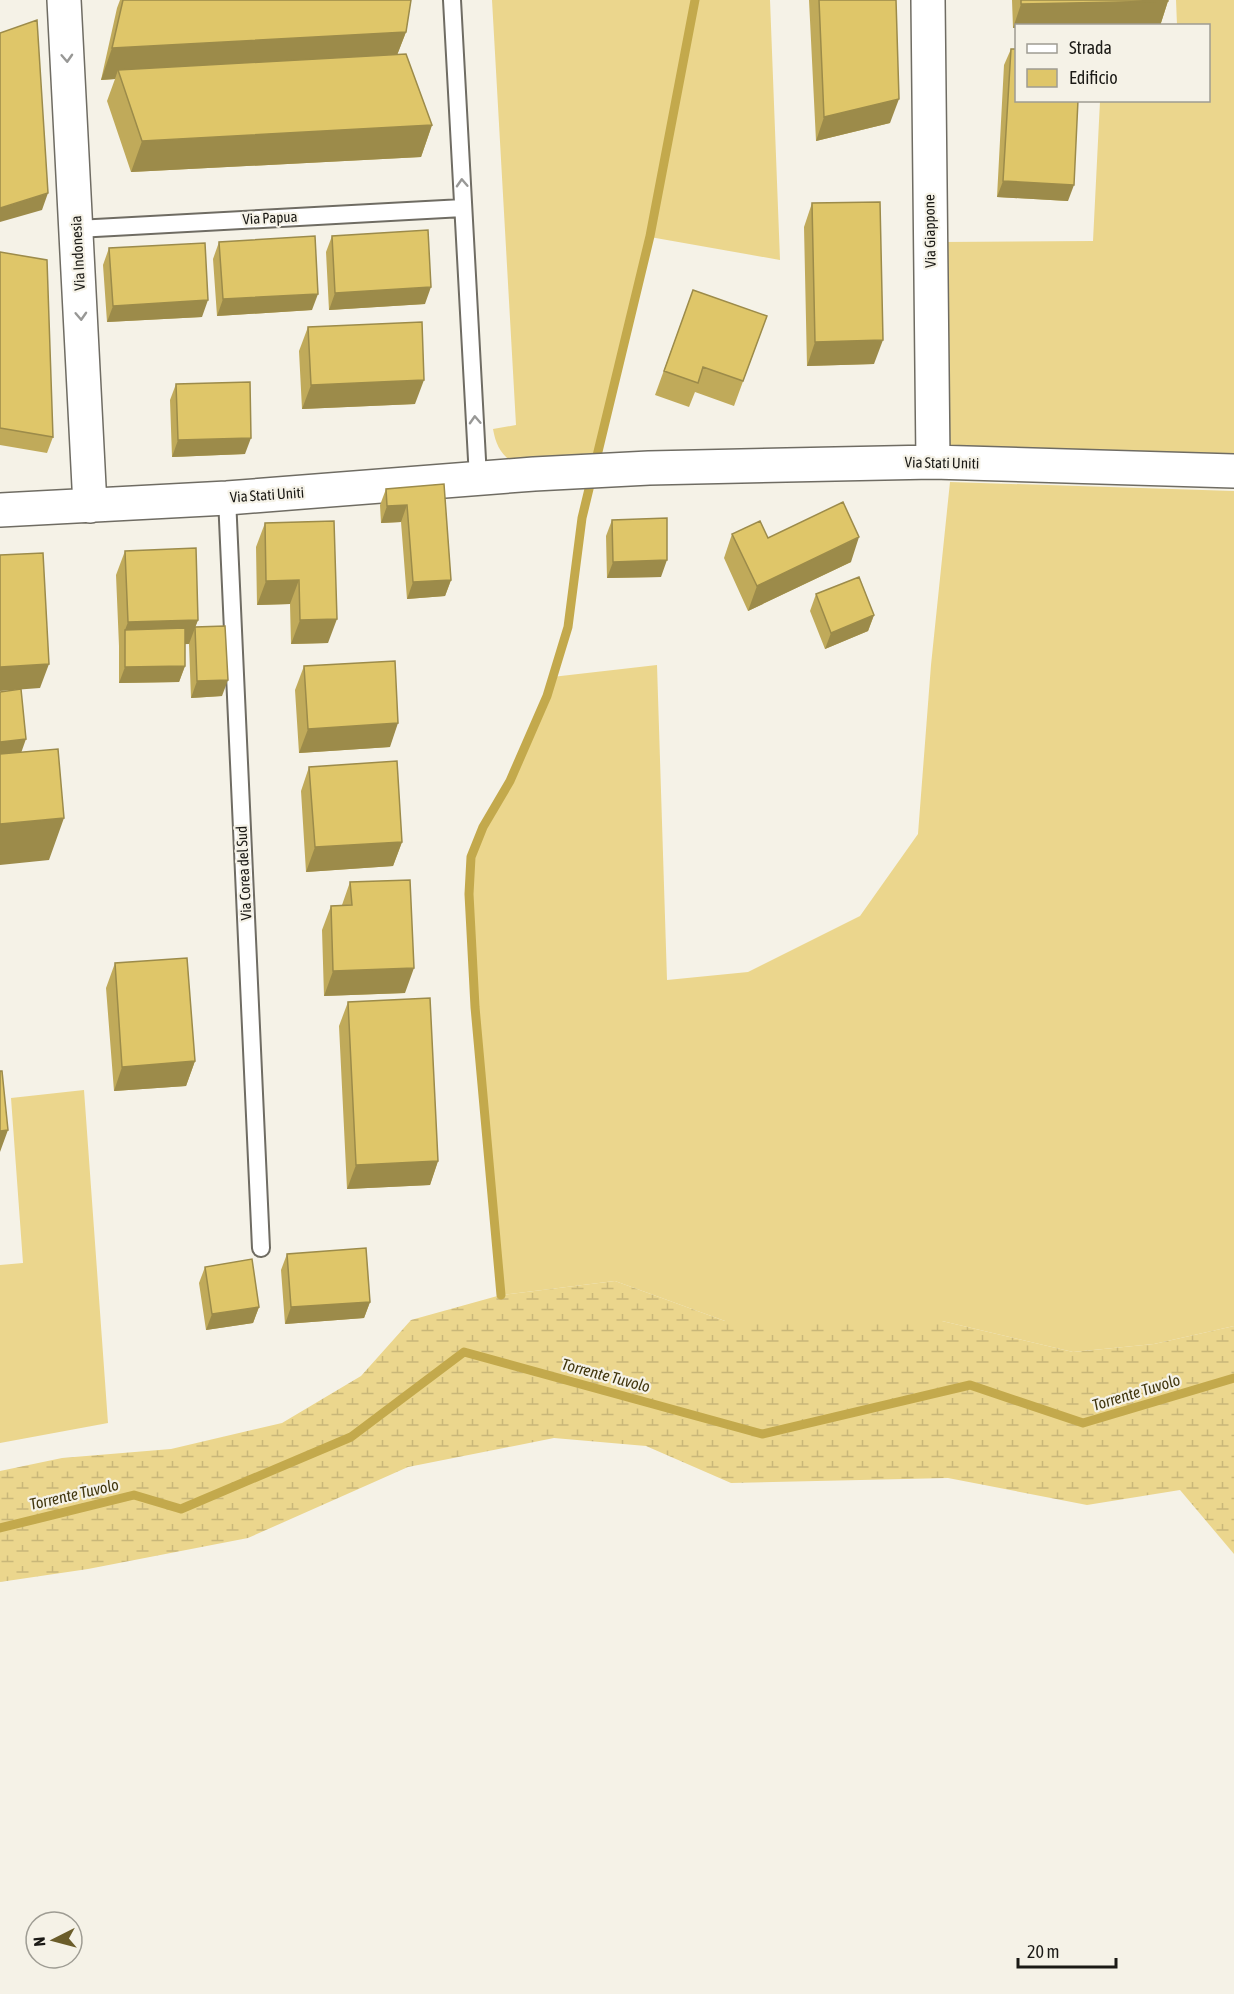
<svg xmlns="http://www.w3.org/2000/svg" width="1234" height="1994" viewBox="0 0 1234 1994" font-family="'Asap Condensed',sans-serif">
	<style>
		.grass { fill: #ebd68d }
		.wetland { fill: url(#wetland-marsh) }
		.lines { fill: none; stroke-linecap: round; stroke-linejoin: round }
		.stream { stroke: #c3a94c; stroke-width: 9 }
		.lane-casing { stroke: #6f6c63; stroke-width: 20 }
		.street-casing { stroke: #6f6c63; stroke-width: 36 }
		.lane { stroke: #fff; stroke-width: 16 }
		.street { stroke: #fff; stroke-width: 33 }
		.wall { fill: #c0aa5a }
		.shaded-wall { fill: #9c8b4a }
		.building { fill: #dfc669; stroke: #9c8b4a; stroke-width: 1.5 }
		.oneway { stroke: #989896 }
		.labels { text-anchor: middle; stroke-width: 4.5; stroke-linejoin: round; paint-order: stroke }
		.street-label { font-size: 15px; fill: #1b1a16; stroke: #f5f2e7 }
		.water-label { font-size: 16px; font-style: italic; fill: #41360e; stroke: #f5f2e7 }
	</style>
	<defs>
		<pattern id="wetland-marsh" width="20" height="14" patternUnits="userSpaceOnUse" patternTransform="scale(1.5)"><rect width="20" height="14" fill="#ebd68d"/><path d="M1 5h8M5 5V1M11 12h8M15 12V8" fill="none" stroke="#c9b779"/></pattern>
	</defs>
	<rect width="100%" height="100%" fill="#f5f2e7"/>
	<path class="grass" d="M492,0h278l10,260 -130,-23 -55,218 -82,8c-13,-10 -17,-18 -20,-34l23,-4z
		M1176,0h58v461l-293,-14 2,-205 150,-1 7,-140 108,-1v-74l-31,-1z
		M950,482l284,9v835l-80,18 -81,8 -131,-31h-217l-110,-40 -114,14 -26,-288 -6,-113 2,-37 12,-30 27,-46 37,-85 5,-19 105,-12 10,315 81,-8 112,-56 58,-82 13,-169z
		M84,1090l24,333 -108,20v-178l23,-2 -12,-165z"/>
	<path class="wetland" d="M615,1281l110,40h217l131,31 81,-8 80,-18v228l-54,-64 -93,15 -139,-27 -217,5 -85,-37 -92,-8 -146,29 -160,71 -160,31 -88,13v-111l62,-13 109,-9 111,-26 79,-47 50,-56 90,-25z"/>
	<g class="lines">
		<path class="stream" d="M501,1295l-26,-288 -6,-113 2,-37 12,-30 27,-46 37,-85 21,-69 14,-109 68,-282 45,-236
			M0,1528l134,-33 47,14 170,-72 113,-85 298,82 208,-49 113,38 151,-45"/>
		<defs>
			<path id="lane" d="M452,0l26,478
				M77,229l386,-21
				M227,498l34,750"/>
			<path id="street" d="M64,0l26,506
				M928,0l5,462
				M0,510l227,-12 307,-24 115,-6 284,-6 301,9"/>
		</defs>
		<use href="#lane" class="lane-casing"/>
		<use href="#street" class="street-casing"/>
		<use href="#lane" class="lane"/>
		<use href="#street" class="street"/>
	</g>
	<path class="wall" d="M120,0h291l-5,32 -9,23 35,70 -11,32 -290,15 -24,-71 8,-22 -14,1 16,-72z
		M809,0h87l-6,123 -74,18z
		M1012,0h156v1l-8,25h-143l-4,2z
		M1011,49l57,152 -71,-4 7,-132z
		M812,203l62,161 -67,2 -3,-139z
		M332,236l93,68 -96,6 -3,-58z
		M219,242l93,68 -95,6 -4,-57z
		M109,248l93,69 -95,5 -4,-57z
		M0,252l53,185 -6,16 -47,-8z
		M693,290l74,26 -33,90 -39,-14 -6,15 -34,-12z
		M308,327l107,77 -113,5 -3,-58z
		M176,384l69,70 -73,3 -2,-57z
		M444,484l7,96 -6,16 -38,3 -6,-77 -20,1 -1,-18 6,-16z
		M612,520l49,57 -54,1 -1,-42z
		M334,521l-6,122 -37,1 -1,-40 -33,1 -1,-58 9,-24z
		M732,534l36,4 83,24 -103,49 -24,-53z
		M125,551l73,69 -3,7 27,69 -31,2 -2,-54h-4v22l-6,16 -60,1v-37l-3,-71z
		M816,594l58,21 -6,16 -43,18 -15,-38z
		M304,666l86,81 -91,6 -4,-63z
		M309,767l93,75 -9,24 -87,6 -5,-81z
		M350,882l55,111 -81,3 -2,-66 9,-24 11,-1z
		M115,963l80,98 -9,25 -72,5 -8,-103z
		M348,1002l90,159 -8,24 -83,4 -8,-163z
		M287,1254l83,48 -6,16 -79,6 -4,-54z
		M205,1267l54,40 -6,16 -47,7 -7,-47z"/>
	<path class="shaded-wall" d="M1168,1l-8,25h-143v2h-4l8,-24z
		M406,32l-12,31 -276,7 -3,9 -14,1 11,-32z
		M899,99l-9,24 -74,18 8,-24z
		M432,125l-11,32 -290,15 11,-31z
		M1003,181l71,4 -6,16 -71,-4z
		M48,193l-6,17 -42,12v-14z
		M431,287l-6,17 -96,6 6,-17z
		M318,294l-6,16 -95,6 6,-17z
		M208,300l-6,17 -95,5 6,-16z
		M883,340l-9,24 -67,2 8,-24z
		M424,380l-9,24 -113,5 9,-24z
		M251,438l-6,16 -73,3 6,-17z
		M407,505l-6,17 -20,1 6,-17z
		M859,537l-8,25 -103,49 9,-25z
		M667,560l-6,17 -54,1 6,-16z
		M299,580l-9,24 -33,1 9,-24z
		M451,580l-6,16 -38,3 6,-17z
		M874,615l-6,16 -43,18 6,-16z
		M337,619l-9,24 -37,1 9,-24z
		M198,620l-9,24 -64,2v-16l3,-8z
		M49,664l-9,24 -40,3v-24z
		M185,666l-6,16 -60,1 6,-16z
		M228,680l-6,16 -31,2 6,-17z
		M398,723l-8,24 -91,6 9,-24z
		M26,739l-6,17 -20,2v-16z
		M64,818l-15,42 -49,5v-41z
		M402,842l-9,24 -87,6 9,-25z
		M414,968l-9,25 -81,3 9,-25z
		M195,1061l-9,25 -72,5 8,-24z
		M8,1130l-8,22v-21z
		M438,1161l-8,24 -83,4 9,-24z
		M370,1302l-6,16 -79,6 6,-17z
		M259,1307l-6,16 -47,7 6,-16z"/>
	<path class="building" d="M123,0h288l-5,32 -294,16z
		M819,0h77l3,99 -75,18z
		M1021,0h147v1l-147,3z
		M37,20l11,173 -48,15v-175z
		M1011,49h6v51h61l-4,85 -71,-4z
		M406,54l26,71 -290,16 -24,-71z
		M880,202l3,138 -68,2 -3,-139z
		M428,230l3,57 -96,6 -3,-57z
		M315,236l3,58 -95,5 -4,-57z
		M205,243l3,57 -95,6 -4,-58z
		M0,252l47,8 6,177 -53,-9z
		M693,290l74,26 -24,65 -40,-14 -5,16 -34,-12z
		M422,322l2,58 -113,5 -3,-58z
		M250,382l1,56 -73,2 -2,-56z
		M444,484l7,96 -38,2 -6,-77 -20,1 -1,-17z
		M843,502l16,35 -102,49 -25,-52 28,-13 8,17z
		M667,518v42l-54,2 -1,-42z
		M334,521l3,98 -37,1 -1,-40 -33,1 -1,-58z
		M196,548l2,72 -70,2 -3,-71z
		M43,553l6,111 -49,3v-112z
		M859,577l15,38 -43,18 -15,-39z
		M225,626l3,54 -31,1 -2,-54z
		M185,628v38l-60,1v-37z
		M395,661l3,62 -90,6 -4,-63z
		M21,689l5,50 -26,3v-50z
		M58,749l6,69 -64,6v-70z
		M397,761l5,81 -87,5 -6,-80z
		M410,880l4,88 -81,3 -2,-65 21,-1 -2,-23z
		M187,958l8,103 -73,6 -7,-104z
		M430,998l8,163 -82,4 -8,-163z
		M0,1071h2l6,59 -8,1z
		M366,1248l4,54 -79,5 -4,-53z
		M252,1259l7,48 -47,7 -7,-47z"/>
	<defs><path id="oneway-chevron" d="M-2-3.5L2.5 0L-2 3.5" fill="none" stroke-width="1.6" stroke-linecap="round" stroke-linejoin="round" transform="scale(1.5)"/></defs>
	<g class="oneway">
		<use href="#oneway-chevron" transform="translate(67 58) rotate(87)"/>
		<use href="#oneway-chevron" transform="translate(462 183) rotate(-93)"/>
		<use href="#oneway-chevron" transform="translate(81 316) rotate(87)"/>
		<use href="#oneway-chevron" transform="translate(475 420) rotate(-93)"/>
	</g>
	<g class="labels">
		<g class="street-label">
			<text transform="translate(270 218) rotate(-3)" y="5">Via Papua</text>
			<text transform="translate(930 231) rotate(-91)" y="5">Via Giappone</text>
			<text transform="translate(78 253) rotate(-93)" y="5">Via Indonesia</text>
			<text transform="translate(942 463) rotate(1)" y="5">Via Stati Uniti</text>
			<text transform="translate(267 495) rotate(-4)" y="5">Via Stati Uniti</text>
			<text transform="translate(244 873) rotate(-93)" y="5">Via Corea del Sud</text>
		</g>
		<g class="water-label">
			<text transform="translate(606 1375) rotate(15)" y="6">Torrente Tuvolo</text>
			<text transform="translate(1136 1392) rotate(-17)" y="6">Torrente Tuvolo</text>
			<text transform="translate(74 1494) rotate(-13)" y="6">Torrente Tuvolo</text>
		</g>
	</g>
	<rect x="1015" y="24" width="195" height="78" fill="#f5f2e7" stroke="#9e9c93" stroke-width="1.5"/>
	<rect x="1027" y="44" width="30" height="9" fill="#ffffff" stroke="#9e9c93" stroke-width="1.5"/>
	<text x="1069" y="54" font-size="18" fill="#1b1a16">Strada</text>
	<rect x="1027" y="69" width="30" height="18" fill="#dfc669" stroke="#9e9c93" stroke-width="1.5"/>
	<text x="1069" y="84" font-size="18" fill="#1b1a16">Edificio</text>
	<g transform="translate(54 1940) rotate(264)"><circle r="28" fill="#f5f2e7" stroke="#9e9c93" stroke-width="1.5"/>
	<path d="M0-4.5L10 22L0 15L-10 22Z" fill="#6b5d2a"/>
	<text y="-9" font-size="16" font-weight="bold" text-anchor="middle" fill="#1b1a16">N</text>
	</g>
	<path d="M1018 1958v9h98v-9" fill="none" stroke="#1b1a16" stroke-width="3"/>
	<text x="1027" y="1958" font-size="18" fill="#1b1a16" stroke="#f5f2e7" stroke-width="4.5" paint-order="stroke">20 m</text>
</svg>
